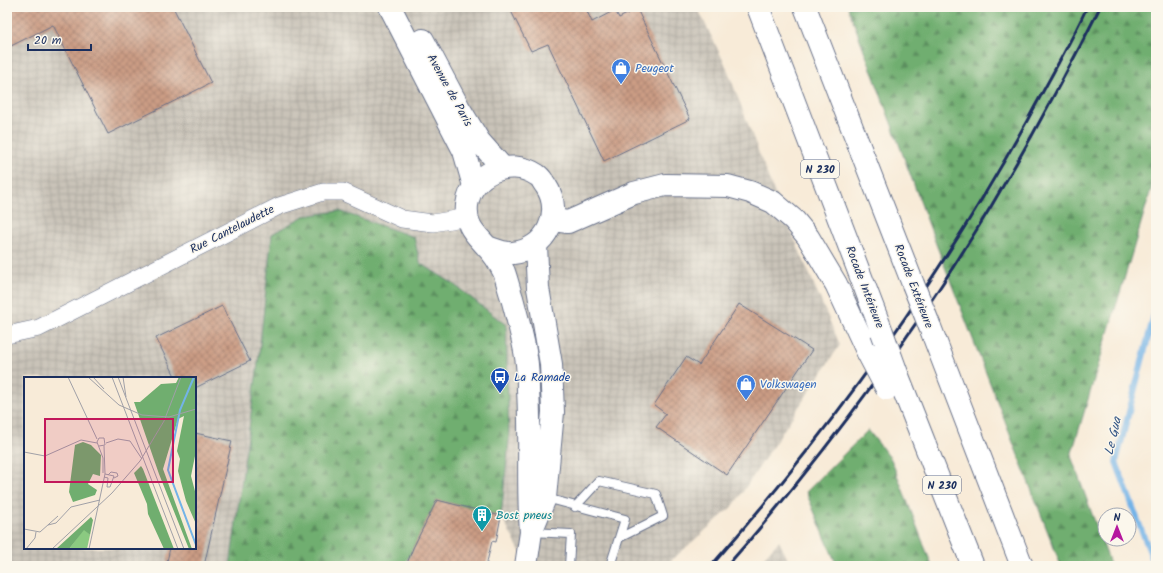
<svg xmlns="http://www.w3.org/2000/svg" width="1163" height="573" viewBox="0 0 1163 573" font-family="Kalam,sans-serif">
	<style>
		.industrial { fill: url(#industrial-grid); fill-rule: evenodd }
		.forest { fill: url(#forest-firs); stroke: #466e66 }
		.lines { fill: none; stroke-linecap: round; stroke-linejoin: round }
		.stream { stroke: #73b3e7; stroke-width: 6 }
		.building { fill: url(#building-cross-hatch) }
		.lane-casing { stroke: #687189; stroke-width: 10 }
		.street-casing { stroke: #687189; stroke-width: 18 }
		.secondary-casing { stroke: #687189; stroke-width: 24 }
		.highway-casing { stroke: #687189; stroke-width: 24 }
		.lane { stroke: #fff; stroke-width: 8 }
		.street { stroke: #fff; stroke-width: 17 }
		.secondary { stroke: #fff; stroke-width: 22 }
		.highway { stroke: #fff; stroke-width: 22 }
		.rail { stroke: #1b2f5e; stroke-width: 3 }
		.highway-bridge-casing { stroke: #687189; stroke-width: 24; stroke-linecap: butt }
		.highway-bridge { stroke: #fff; stroke-width: 22 }
		.labels { text-anchor: middle; stroke-width: 3; stroke-linejoin: round; paint-order: stroke }
		.shield { fill: #fbf7ec; stroke: #5e6b89; stroke-width: 1 }
		.shield-label { font-size: 11px; font-weight: bold; fill: #1b2f5e }
		.shop-label { font-size: 12px; fill: #366cbe; stroke: #fbf7ec; text-anchor: start }
		.street-label { font-size: 12px; fill: #1b2f5e; stroke: #fbf7ec }
		.transit-label { font-size: 12px; fill: #164399; stroke: #fbf7ec; text-anchor: start }
		.culture-label { font-size: 12px; fill: #0d838f; stroke: #fbf7ec; text-anchor: start }
		.water-label { font-size: 13px; font-style: italic; fill: #355787; stroke: #fbf7ec }
		.inset-river { fill: none; stroke: #73b3e7; stroke-width: 2 }
		.inset-road { fill: none; stroke: #a0a0a7; stroke-width: 1 }
		.view { fill: #c2185b; fill-opacity: 0.15; stroke: #c2185b; stroke-width: 2 }
		.inset-edge { fill: none; stroke: #1b2f5e; stroke-width: 2 }
	</style>
	<defs>
		<pattern id="industrial-grid" width="8" height="8" patternUnits="userSpaceOnUse"><rect width="8" height="8" fill="#c9c3b8"/><path d="M0 4h8M4 0v8" fill="none" stroke="#aca8a1"/></pattern>
		<pattern id="forest-firs" width="22" height="20" patternUnits="userSpaceOnUse"><rect width="22" height="20" fill="#70ae6f"/><path d="M5 1l3.5 6h-7zM16 11l3.5 6h-7z" fill="#5b8e5e"/></pattern>
		<pattern id="building-cross-hatch" width="8" height="8" patternUnits="userSpaceOnUse"><rect width="8" height="8" fill="#cb9c84"/><path d="M0 0l8 8M0 8l8-8" fill="none" stroke="#a4806f"/></pattern>
	</defs>
	<rect width="100%" height="100%" fill="#fbf7ec"/>
	<filter id="ink" filterUnits="userSpaceOnUse"><feTurbulence type="fractalNoise" baseFrequency=".025" numOctaves="2"/><feDisplacementMap in="SourceGraphic" scale="8" xChannelSelector="R" yChannelSelector="G"/><feConvolveMatrix kernelMatrix="1 2 1 2 8 2 1 2 1" color-interpolation-filters="sRGB"/></filter>
	<filter id="wash" filterUnits="userSpaceOnUse"><feTurbulence type="fractalNoise" baseFrequency=".012" numOctaves="4" result="noise"/><feDisplacementMap in="SourceGraphic" scale="16" xChannelSelector="R" yChannelSelector="G"/><feGaussianBlur stdDeviation="0.9" result="paint"/><feColorMatrix in="noise" values="0 0 0 0 0 0 0 0 0 0 0 0 0 0 0 0 0 1.4 0 .05"/><feComposite in="paint" operator="in"/></filter>
	<g filter="url(#wash)">
		<rect width="100%" height="100%" fill="#f8ebd8"/>
		<path class="industrial" d="M7,7h690l29,59 44,116 70,163 -106,160 -69,61h-137l-27,-50 -64,-16 -33,66h-397zM25,378h170v170h-170z
			M779,541l12,25h-35z"/>
		<path class="forest" d="M848,7h308v166l-85,283 40,110h-50l-125,-322z
			M339,211l75,26 6,26 32,20 54,42 3,115 -8,76 -64,-16 -33,66h-174l28,-203 14,-129 32,-18z
			M868,430l23,29 41,107h-95l-31,-74z"/>
		<g class="lines">
			<path class="stream" d="M1155,566l-39,-104 40,-155"/>
		</g>
		<g id="blocks">
			<path class="building" d="M7,7h166l38,76 -103,51 -55,-109 -46,23z
				M509,7h76l7,15 23,-12 4,8 18,-9 53,110 -86,42 -56,-117 -17,7z
				M739,304l73,46 -85,125 -71,-48 10,-13 -12,-9 32,-48 13,8z
				M222,306l28,55 -55,27v-10h-19l-20,-40z
				M195,433l37,8 -28,125h-38l4,-18h25z
				M437,500l64,16 -5,26 -4,-1 -6,25h-80l7,-18z"/>
		</g>
	</g>
	<g filter="url(#ink)">
		<use href="#blocks" fill-opacity="0" stroke="#687189" stroke-width="1"/>
		<g class="lines">
			<defs>
				<path id="lane" d="M546,498l79,21 -15,47
					M575,507l24,-26 57,13 7,22 -44,22
					M532,532l39,2 -2,32"/>
				<path id="street" d="M7,335l32,-7 240,-122 44,-14h20l59,27 31,4 35,-6"/>
				<path id="secondary" d="M390,7l74,144 10,35
					M423,40l36,68 20,33 23,26
					M487,247c9,3 17,7 26,6 33,-3 51,-40 33,-67 -3,-4 -5,-9 -9,-11 -27,-18 -66,-2 -70,30 -2,21 8,28 20,42 6,6 13,17 17,25 3,8 5,18 8,26 5,19 11,39 14,59 2,10 2,22 2,33 3,47 -1,94 3,142
					M526,566l5,-34 14,-34 8,-86 -2,-48 -13,-76 -2,-43"/>
				<path id="highway" d="M758,7l124,325
					M805,7l108,277
					M553,220l15,2 66,-29 31,-8 63,1 22,6 23,10 21,18 14,17 28,47 32,69
					M930,327l92,239
					M898,376l75,190"/>
			</defs>
			<use href="#lane" class="lane-casing"/>
			<use href="#street" class="street-casing"/>
			<use href="#secondary" class="secondary-casing"/>
			<use href="#highway" class="highway-casing"/>
			<use href="#lane" class="lane"/>
			<use href="#street" class="street"/>
			<use href="#secondary" class="secondary"/>
			<use href="#highway" class="highway"/>
			<path class="rail" d="M711,566c127,-144 238,-300 329,-469 16,-30 33,-59 47,-90
				M727,566c126,-143 236,-300 326,-469 16,-30 32,-59 47,-90"/>
			<defs>
				<path id="highway-bridge" d="M913,284l17,43
					M882,332l16,44
					M868,353l19,36"/>
			</defs>
			<use href="#highway-bridge" class="highway-bridge-casing"/>
			<use href="#highway-bridge" class="highway-bridge"/>
		</g>
	</g>
	<defs>
		<symbol id="shop-pin" viewBox="-11 -11 22 30"><path d="M0 17L-7.5 6A9.5 9.5 0 1 1 7.5 6Z" fill="#3f7fe0" stroke="#fbf7ec"/><path d="M-5-2.5h2.3a2.7 3.5 0 0 1 5.4 0H5L5.5 6h-11ZM-1.5-2.5h3a1.5 2.3 0 0 0-3 0Z" fill="#fff"/></symbol>
		<symbol id="bus-pin" viewBox="-11 -11 22 30"><path d="M0 17L-7.5 6A9.5 9.5 0 1 1 7.5 6Z" fill="#1a4fb4" stroke="#fbf7ec"/><path d="M-5-6H5V4H4V6H2V4H-2V6H-4V4H-5ZM-3.5-4V0h7V-4ZM-3.5 1.2v1.5H-2V1.2ZM2 1.2v1.5H3.5V1.2Z" fill="#fff"/></symbol>
		<symbol id="building-pin" viewBox="-11 -11 22 30"><path d="M0 17L-7.5 6A9.5 9.5 0 1 1 7.5 6Z" fill="#0f9aa8" stroke="#fbf7ec"/><path d="M-4-6H4V6H1V3H-1V6H-4ZM-2.5-4.3h1.7v1.8h-1.7ZM.8-4.3h1.7v1.8H.8ZM-2.5-1h1.7V.8h-1.7ZM.8-1h1.7V.8H.8Z" fill="#fff"/></symbol>
	</defs>
	<g fill-rule="evenodd">
		<use href="#shop-pin" x="610" y="57" width="22" height="30"/>
		<use href="#bus-pin" x="489" y="366" width="22" height="30"/>
		<use href="#shop-pin" x="735" y="373" width="22" height="30"/>
		<use href="#building-pin" x="471" y="504" width="22" height="30"/>
	</g>
	<g class="labels">
		<g class="shield">
			<rect x="801" y="160" width="38" height="18" rx="3"/>
			<rect x="923" y="476" width="38" height="18" rx="3"/>
		</g>
		<g class="shield-label">
			<text x="820" y="173">N 230</text>
			<text x="942" y="489">N 230</text>
		</g>
		<g class="shop-label">
			<text x="635" y="72">Peugeot</text>
			<text x="760" y="388">Volkswagen</text>
		</g>
		<g class="street-label">
			<text transform="translate(450 90) rotate(61)" y="4">Avenue de Paris</text>
			<text transform="translate(232 229) rotate(-27)" y="4">Rue Cantelaudette</text>
			<text transform="translate(914 286) rotate(69)" y="4">Rocade Extérieure</text>
			<text transform="translate(865 287) rotate(69)" y="4">Rocade Intérieure</text>
		</g>
		<g class="transit-label">
			<text x="514" y="381">La Ramade</text>
		</g>
		<g class="culture-label">
			<text x="496" y="519">Bost pneus</text>
		</g>
		<g class="water-label">
			<text transform="translate(1112 436) rotate(-77)" y="5">Le Gua</text>
		</g>
	</g>
	<g transform="translate(24 377)">
		<rect width="172" height="172" fill="#f8ebd8"/>
		<path d="M60,152l6,6 -3,14h-18z" fill="#8bca81"/>
		<path d="M155,0h17v74l-5,25 5,19v29l-10,-23 -8,-30 2,-12 -3,-8 7,-35 -6,3 -15,50 29,80h-3l-30,-75 -25,-72h6l21,-18 15,-1zM59,65l8,3 10,10 -1,21 -7,-2 -5,10 9,6 -2,5 -22,7 -4,-10 6,-47zM117,89l2,3 31,80h-10l-16,-35 -1,-10 -13,-31zM67,140l2,3 -3,15 -6,-5 -15,19h-13z" fill="#70ae6f"/>
		<path class="inset-river" d="M170,0l-14,33 -12,60 28,75"/>
		<path class="inset-road" d="M44,0l29,62M64,0l31,28 23,10 27,2 27,-8M69,0l11,12M88,0l66,172M94,0l66,172M99,0l3,20M82,66l12,-4 12,2 12,18M75,69l6,-1 -1,-7h-5l-2,4 6,16v15M0,75l21,4 36,-16 16,3M84,98l3,-3 6,1 1,3 -4,2M80,100l4,1 -1,9h3l4,-11 -9,-2M24,148l8,-2 15,-16 29,-7M0,152l16,3 18,-16M2,172l9,-11 1,-6M28,172l60,-56 28,-32 24,-40 17,-44M65,172l16,-75 -1,-28"/>
		<path class="view" d="M21,42h128v63h-128z"/>
		<rect width="172" height="172" class="inset-edge"/>
	</g>
	<rect width="1163" height="573" fill="none" stroke="#fbf7ec" stroke-width="24"/>
	<g transform="translate(1117 527)"><circle r="19" fill="#fbf7ec" stroke="#a1a7b3"/>
	<path d="M0-3L7 15L0 10L-7 15Z" fill="#b5179e"/>
	<text y="-6" font-size="11" font-weight="bold" text-anchor="middle" fill="#1b2f5e">N</text>
	</g>
	<path d="M28 44v6h63v-6" fill="none" stroke="#1b2f5e" stroke-width="2"/>
	<text x="34" y="44" font-size="12" fill="#1b2f5e" stroke="#fbf7ec" stroke-width="3" paint-order="stroke">20 m</text>
</svg>
